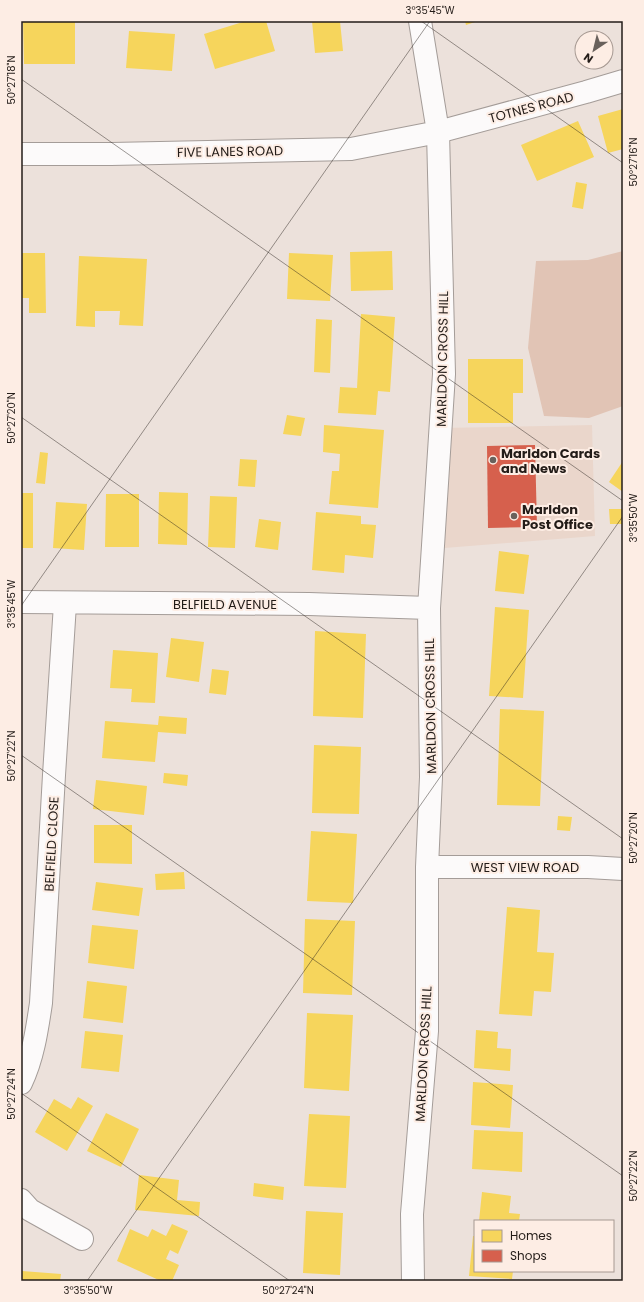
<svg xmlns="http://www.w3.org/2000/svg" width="644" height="1302" viewBox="0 0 644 1302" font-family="Poppins,sans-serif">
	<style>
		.built { fill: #ead6cb }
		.green { fill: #e1c4b5 }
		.homes { fill: #f6d55c }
		.shops { fill: #d6604d }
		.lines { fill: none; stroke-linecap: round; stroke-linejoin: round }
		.street-casing { stroke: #a49c98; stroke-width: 24 }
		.secondary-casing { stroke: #a49c98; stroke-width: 24 }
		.street { stroke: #fcfafa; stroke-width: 22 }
		.secondary { stroke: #fcfafa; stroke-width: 22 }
		.ticks { fill: none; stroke: #231c18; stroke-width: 1; stroke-opacity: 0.45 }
		.poi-dot { fill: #69615c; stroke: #fdede4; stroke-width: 1.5 }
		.labels { text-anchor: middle; stroke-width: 4; stroke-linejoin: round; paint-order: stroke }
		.street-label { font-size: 13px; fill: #231c18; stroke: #fdede4 }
		.poi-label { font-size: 13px; font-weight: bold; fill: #231c18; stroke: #fdede4; text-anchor: start }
		.neatline { fill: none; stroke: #231c18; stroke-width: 1.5 }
		.ticks-label { font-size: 10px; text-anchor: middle; fill: #231c18 }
	</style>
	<rect width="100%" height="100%" fill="#ece1db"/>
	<path class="built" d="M592,425l3,111 -163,13 10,-121z"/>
	<path class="green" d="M623,251v155l-34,12 -45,-2 -16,-68 8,-87 52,-1z"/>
	<path class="homes" d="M23,21h52v43h-51z
		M246,21h20l9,30 -60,18 -11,-35z
		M312,21h28l3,30 -28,2z
		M465,21h13l-12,4z
		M129,31l46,3 -3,37 -46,-3z
		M623,109v40l-15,4 -10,-37z
		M578,121l16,36 -57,24 -16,-36z
		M576,182l11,2 -4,25 -11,-2z
		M392,251l1,39 -42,1 -1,-39z
		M21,253h24l1,60h-17v-15h-8z
		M289,253l44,2 -3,46 -43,-2z
		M79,256l68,3 -4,67 -24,-1 1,-14h-25v16l-19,-1z
		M361,314l34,3 -5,75 -12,-1 -2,24 -38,-2 2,-26 17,1z
		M316,319l16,1 -2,53 -16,-1z
		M468,359h55v34h-10v30h-45z
		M287,415l18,3 -4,18 -18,-2z
		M324,425l60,5 -6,78 -49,-4 3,-33h7l1,-17 -17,-2z
		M40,452l8,1 -3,31 -9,-1z
		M240,459l17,1 -2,27 -17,-1z
		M623,461v31l-14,-10z
		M159,492l29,1 -1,52 -29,-1z
		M21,493h12v55h-12z
		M106,494h33v53h-34z
		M210,496l27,1 -2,51 -27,-1z
		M56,502l31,2 -3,46 -31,-2z
		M609,509h14v15h-13z
		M316,512l45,4v8l15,1 -3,33 -28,-3 -1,18 -32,-3z
		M259,519l22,3 -3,28 -23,-3z
		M499,551l30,4 -5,39 -29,-3z
		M495,607l34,3 -6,88 -34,-2z
		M315,631l51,3 -3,84 -50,-2z
		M171,638l33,4 -5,40 -33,-5z
		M113,650l45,3 -3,50 -24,-1 1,-13 -22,-1z
		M212,669l17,2 -3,24 -17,-2z
		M500,709l44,2 -4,95 -43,-1z
		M159,716l28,2 -1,16 -28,-2 -3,30 -53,-4 3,-37 53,4z
		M314,745l47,2 -2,67 -47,-1z
		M164,773l24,2 -1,11 -24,-3z
		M96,780l51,6 -3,29 -51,-6z
		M558,816l14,1 -2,14 -13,-1z
		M94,825h38v39l-38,-1z
		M311,831l46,3 -4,69 -46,-2z
		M184,872l1,17 -29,1 -1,-16z
		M96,882l47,6 -4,28 -47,-6z
		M507,907l33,3 -3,42 17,1 -3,39 -17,-1 -2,25 -33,-2z
		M305,919l50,2 -3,74 -49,-2z
		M92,925l46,5 -4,39 -46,-6z
		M87,981l40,5 -4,37 -40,-5z
		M307,1013l46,2 -4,76 -45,-3z
		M476,1030l22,2 -1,16 14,1 -1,22 -36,-3z
		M85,1031l38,4 -4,37 -38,-4z
		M473,1082l40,3 -3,43 -39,-3z
		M78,1097l15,9 -26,45 -32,-19 19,-33 17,10z
		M106,1113l33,16 -18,38 -34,-16z
		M309,1114l41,2 -4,72 -42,-2z
		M474,1130l49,2 -1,40 -50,-3z
		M139,1175l40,5 -2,20 23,2 -1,14 -64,-6z
		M254,1183l30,4 -1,13 -30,-4z
		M482,1192l29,4 -2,17 11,1 -1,7h-40z
		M306,1211l37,2 -3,62 -37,-2z
		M172,1224l16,7 -10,23 -8,-4 -4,9 13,6 -7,16h-11l-44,-20 13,-32 18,8 4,-8 14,7z
		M473,1236h2v35h38l-1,8 -43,-3z
		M22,1271l39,3 -1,7h-38z"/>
	<path class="shops" d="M535,445l2,82 -49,1 -1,-82z"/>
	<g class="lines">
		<defs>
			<path id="street" d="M21,602l288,2 120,4
				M427,867h161l35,2
				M21,1083c12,-25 16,-53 20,-80l13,-228 11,-171
				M21,1200l9,10 52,29
				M413,1281l-1,-67 15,-183v-164l4,-90 -2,-169 15,-234 -6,-242"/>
			<path id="secondary" d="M420,21l18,111
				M21,154h90l240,-5 87,-17 148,-40 37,-11"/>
		</defs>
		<use href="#street" class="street-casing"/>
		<use href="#secondary" class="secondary-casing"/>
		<use href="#street" class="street"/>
		<use href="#secondary" class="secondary"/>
	</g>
	<path class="ticks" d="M421,21l202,142M21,79l602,422M21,417l602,422M21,606l409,-585M21,755l602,421M21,1093l269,188M87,1281l536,-765"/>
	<g class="poi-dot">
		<circle cx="493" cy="460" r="4"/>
		<circle cx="514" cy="516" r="4"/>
	</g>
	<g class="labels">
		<g class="street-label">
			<text transform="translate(531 107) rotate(-15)" y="5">TOTNES ROAD</text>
			<text transform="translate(230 151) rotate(-1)" y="5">FIVE LANES ROAD</text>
			<text transform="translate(442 359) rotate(-89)" y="5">MARLDON CROSS HILL</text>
			<text x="225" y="609">BELFIELD AVENUE</text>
			<text transform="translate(430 706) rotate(-91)" y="5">MARLDON CROSS HILL</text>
			<text transform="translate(51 844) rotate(-87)" y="5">BELFIELD CLOSE</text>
			<text x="525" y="872">WEST VIEW ROAD</text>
			<text transform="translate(423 1054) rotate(-87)" y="5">MARLDON CROSS HILL</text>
		</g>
		<g class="poi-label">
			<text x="501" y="458">Marldon Cards<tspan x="501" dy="15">and News</tspan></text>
			<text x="522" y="514">Marldon<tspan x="522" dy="15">Post Office</tspan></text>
		</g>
	</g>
	<rect width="644" height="1302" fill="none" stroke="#fdede4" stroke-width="44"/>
	<rect x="474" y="1220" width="140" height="52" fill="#fdede4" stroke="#a69992"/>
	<rect x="482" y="1230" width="20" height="12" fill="#f6d55c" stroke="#a69992"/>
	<text x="510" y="1240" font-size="12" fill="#231c18">Homes</text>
	<rect x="482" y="1250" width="20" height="12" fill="#d6604d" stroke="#a69992"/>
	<text x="510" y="1260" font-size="12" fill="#231c18">Shops</text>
	<g transform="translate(594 50) rotate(215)"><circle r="19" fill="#fdede4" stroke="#a69992"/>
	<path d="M0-3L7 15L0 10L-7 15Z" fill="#69615c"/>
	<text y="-6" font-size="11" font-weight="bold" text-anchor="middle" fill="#231c18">N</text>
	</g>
	<rect x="22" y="22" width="600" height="1258" class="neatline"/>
	<g class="ticks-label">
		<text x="430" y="14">3°35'45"W</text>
		<text transform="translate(11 80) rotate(-90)" y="4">50°27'18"N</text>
		<text transform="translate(633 162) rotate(-90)" y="4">50°27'16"N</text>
		<text transform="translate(11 418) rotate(-90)" y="4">50°27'20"N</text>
		<text transform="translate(633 518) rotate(-90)" y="4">3°35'50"W</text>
		<text transform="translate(11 604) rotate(-90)" y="4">3°35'45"W</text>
		<text transform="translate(11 756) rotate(-90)" y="4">50°27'22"N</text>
		<text transform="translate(633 838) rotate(-90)" y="4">50°27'20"N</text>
		<text transform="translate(11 1094) rotate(-90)" y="4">50°27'24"N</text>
		<text transform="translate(633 1176) rotate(-90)" y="4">50°27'22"N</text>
		<text x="88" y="1294">3°35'50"W</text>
		<text x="288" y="1294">50°27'24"N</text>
	</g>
</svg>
